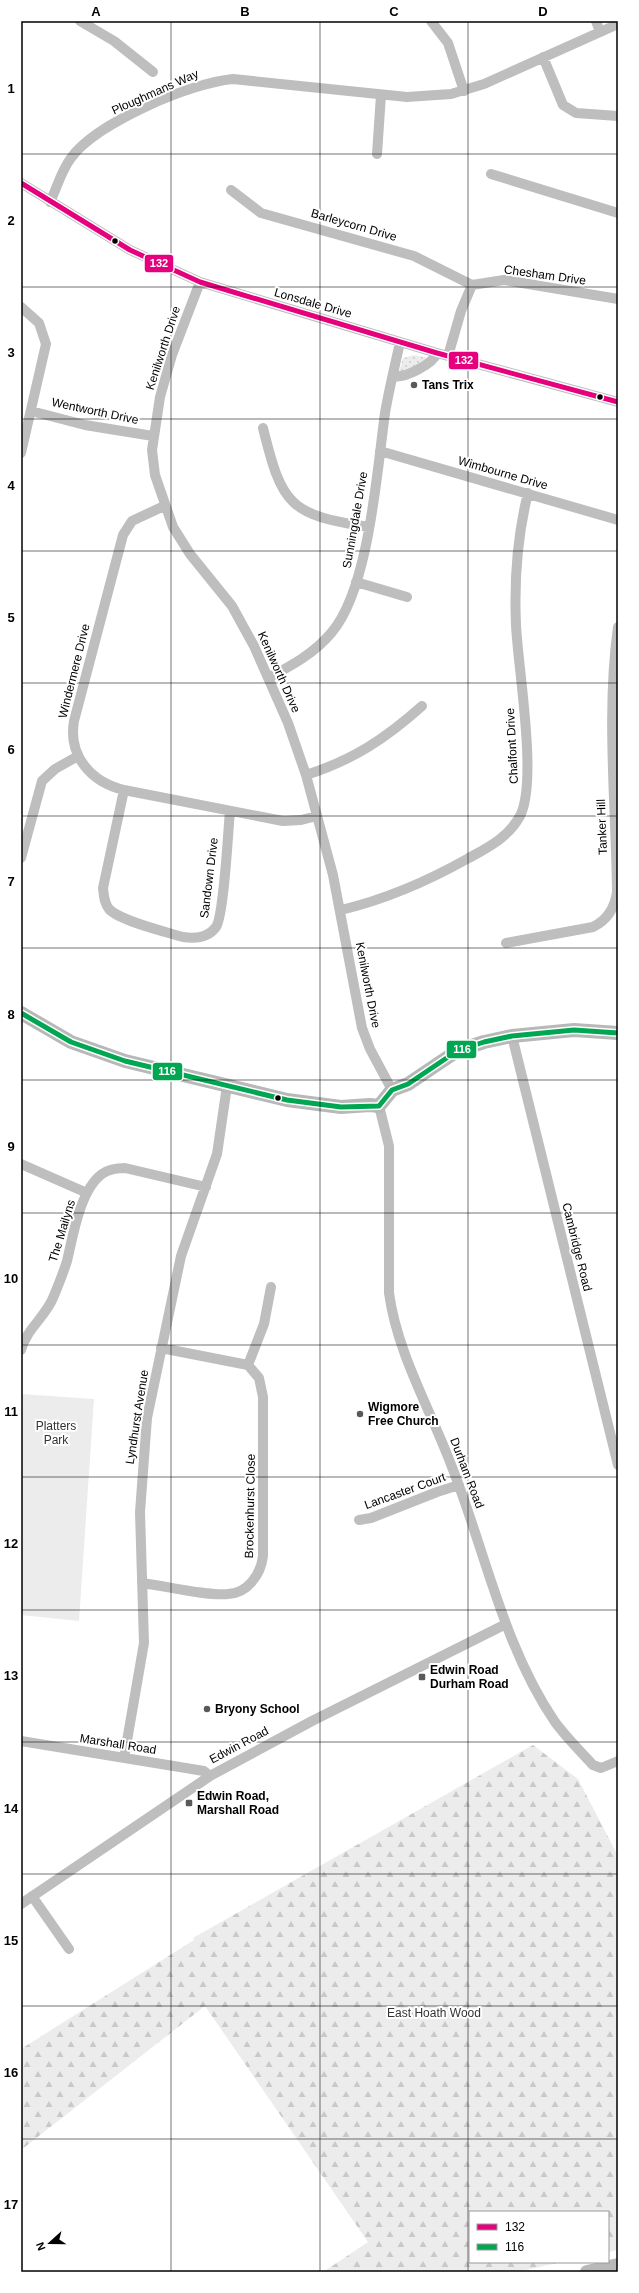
<svg xmlns="http://www.w3.org/2000/svg" width="639" height="2293" viewBox="0 0 639 2293" font-family="Arial,sans-serif">
	<style>
		.grass { fill: url(#grass-dots) }
		.forest { fill: url(#forest-firs) }
		.green { fill: #ececec }
		.lines { fill: none; stroke-linecap: round; stroke-linejoin: round }
		.street { stroke: #bebebe; stroke-width: 10 }
		.secondary { stroke: #b8b8b8; stroke-width: 14 }
		.bus-1-casing { stroke: #fff; stroke-width: 8 }
		.bus-2-casing { stroke: #fff; stroke-width: 8 }
		.bus-1 { stroke: #e5007d; stroke-width: 5 }
		.bus-2 { stroke: #00a651; stroke-width: 5 }
		.grid { fill: none; stroke: #000; stroke-width: 1; stroke-opacity: 0.55 }
		.bus-dot { fill: #000; stroke: #fff; stroke-width: 1.5 }
		.poi-dot { fill: #595959; stroke: #fff; stroke-width: 1.5 }
		.labels { text-anchor: middle; stroke-width: 4; stroke-linejoin: round; paint-order: stroke }
		.street-label { font-size: 12px; fill: #000; stroke: #fff }
		.poi-label { font-size: 12px; font-weight: bold; fill: #000; stroke: #fff; text-anchor: start }
		.park-label { font-size: 12px; fill: #333; stroke: #fff }
		.line-badge { stroke: #fff; stroke-width: 1.5 }
		.badge-label { font-size: 11px; text-anchor: middle; font-weight: bold; fill: #fff }
		.neatline { fill: none; stroke: #000; stroke-width: 1.5 }
		.grid-label { font-size: 13px; text-anchor: middle; font-weight: bold; fill: #000 }
	</style>
	<defs>
		<pattern id="grass-dots" width="8" height="8" patternUnits="userSpaceOnUse"><rect width="8" height="8" fill="#ececec"/><path d="M2 2h.1M6 6h.1" fill="none" stroke="#c9c9c9" stroke-width="1.8" stroke-linecap="round"/></pattern>
		<pattern id="forest-firs" width="22" height="20" patternUnits="userSpaceOnUse"><rect width="22" height="20" fill="#ececec"/><path d="M5 1l3.5 6h-7zM16 11l3.5 6h-7z" fill="#c9c9c9"/></pattern>
	</defs>
	<rect width="100%" height="100%" fill="#fff"/>
	<path class="grass" d="M414,355l15,3 -25,15 -5,-1 4,-14z"/>
	<path class="forest" d="M533,1745l45,34 40,77v394l-10,2v-40h-138v50h92l-45,10h-194l45,-30 -163,-236 -184,144v-101l173,-109 -1,-2z"/>
	<path class="green" d="M21,1394l73,5 -15,222 -58,-6z"/>
	<g class="lines">
		<path class="street" d="M80,21l34,20 39,31
			M431,21l17,22 16,48
			M596,21l4,11
			M543,57l20,48 13,8 42,3
			M377,154l4,-59
			M491,174l127,39
			M21,183l109,67 70,32 237,71 181,49
			M231,190l30,23 153,43 58,29
			M50,202c7,-14 11,-31 21,-44 25,-35 119,-75 162,-79l174,18 44,-3 33,-10 134,-60
			M200,282l-28,73 -12,42 -8,53 3,25 18,52 17,27 42,52 22,40 34,77 18,52 27,100 29,153 8,21 22,41
			M21,307l18,16 7,21 -25,109
			M448,356l13,-45 11,-26 32,-5 114,19
			M393,376c11,3 40,-12 44,-23
			M31,411l54,14 68,11
			M263,428c19,77 26,87 106,99
			M380,451l238,69
			M164,506l-32,15 -9,14 -49,186c-6,35 17,61 50,69l159,31 18,-1 16,-4
			M356,582l51,15
			M268,678c23,-12 47,-25 64,-46 37,-44 45,-161 53,-219 4,-24 10,-47 15,-71
			M306,775c47,-15 79,-36 116,-69
			M124,790l-21,98c1,8 1,15 6,21 11,12 57,23 74,28 13,2 25,1 33,-10 8,-12 12,-96 14,-116
			M21,858l21,-77 13,-12 23,-13
			M341,910c46,-11 85,-28 126,-51 20,-11 41,-21 53,-43 18,-35 -2,-147 -4,-191 -2,-46 1,-88 12,-132
			M506,943l87,-16c14,-7 22,-20 24,-35 -1,-88 -11,-178 1,-265
			M512,1036l106,429
			M379,1106l10,40v147c8,59 40,114 61,169 35,87 52,182 105,260 11,15 25,29 38,43l8,3 17,-7
			M21,1164l66,29
			M21,1350c5,-20 24,-33 32,-52 5,-12 10,-24 14,-37 6,-25 13,-71 35,-87 7,-5 15,-6 23,-6l81,19
			M248,1365l16,-41 7,-37
			M359,1520l12,-2 66,-26 22,-7
			M142,1583c25,3 62,13 86,11 20,-1 33,-20 35,-38v-159l-4,-19 -11,-13 -87,-17
			M21,1741l183,30 6,5
			M124,1758l20,-115 -4,-131 7,-94 34,-162 36,-102 10,-68
			M32,1896l37,53
			M21,1904l189,-128 102,-55 194,-97"/>
		<path class="secondary" d="M21,1013l50,29 54,19 162,39 54,7 29,-2 9,1 13,-16 16,-6 49,-33 27,-9 28,-6 62,-6 44,3
			M587,2272l31,-7"/>
		<defs>
			<path id="bus-1" d="M21,183l109,67 70,32 237,71 181,49"/>
			<path id="bus-2" d="M21,1013l50,29 54,19 162,39 54,7 38,-1 13,-16 16,-6 49,-33 27,-9 28,-6 62,-6 44,3"/>
		</defs>
		<use href="#bus-1" class="bus-1-casing"/>
		<use href="#bus-2" class="bus-2-casing"/>
		<use href="#bus-1" class="bus-1"/>
		<use href="#bus-2" class="bus-2"/>
	</g>
	<path class="grid" d="M171,21v2251M320,21v2251M468,21v2251M21,154h597M21,287h597M21,419h597M21,551h597M21,683h597M21,816h597M21,948h597M21,1080h597M21,1213h597M21,1345h597M21,1477h597M21,1610h597M21,1742h597M21,1874h597M21,2006h597M21,2139h597"/>
	<g class="bus-dot">
		<circle cx="115" cy="241" r="3.5"/>
		<circle cx="600" cy="397" r="3.5"/>
		<circle cx="278" cy="1098" r="3.5"/>
	</g>
	<g class="poi-dot">
		<circle cx="414" cy="385" r="4"/>
		<circle cx="360" cy="1414" r="4"/>
		<rect x="418" y="1673" width="8" height="8" rx="2"/>
		<circle cx="207" cy="1709" r="4"/>
		<rect x="185" y="1799" width="8" height="8" rx="2"/>
	</g>
	<g class="labels">
		<g class="street-label">
			<text transform="translate(155 92) rotate(-24)" y="4">Ploughmans Way</text>
			<text transform="translate(354 225) rotate(16)" y="4">Barleycorn Drive</text>
			<text transform="translate(545 275) rotate(8)" y="4">Chesham Drive</text>
			<text transform="translate(313 303) rotate(16)" y="4">Lonsdale Drive</text>
			<text transform="translate(163 348) rotate(-72)" y="4">Kenilworth Drive</text>
			<text transform="translate(95 411) rotate(12)" y="4">Wentworth Drive</text>
			<text transform="translate(503 473) rotate(16)" y="4">Wimbourne Drive</text>
			<text transform="translate(355 520) rotate(-80)" y="4">Sunningdale Drive</text>
			<text transform="translate(74 671) rotate(-76)" y="4">Windermere Drive</text>
			<text transform="translate(279 672) rotate(66)" y="4">Kenilworth Drive</text>
			<text transform="translate(512 746) rotate(-93)" y="4">Chalfont Drive</text>
			<text transform="translate(602 827) rotate(-92)" y="4">Tanker Hill</text>
			<text transform="translate(209 878) rotate(-83)" y="4">Sandown Drive</text>
			<text transform="translate(368 985) rotate(79)" y="4">Kenilworth Drive</text>
			<text transform="translate(62 1231) rotate(-73)" y="4">The Mailyns</text>
			<text transform="translate(577 1247) rotate(76)" y="4">Cambridge Road</text>
			<text transform="translate(137 1417) rotate(-81)" y="4">Lyndhurst Avenue</text>
			<text transform="translate(467 1473) rotate(69)" y="4">Durham Road</text>
			<text transform="translate(405 1491) rotate(-20)" y="4">Lancaster Court</text>
			<text transform="translate(250 1506) rotate(-89)" y="4">Brockenhurst Close</text>
			<text transform="translate(118 1744) rotate(9)" y="4">Marshall Road</text>
			<text transform="translate(239 1745) rotate(-28)" y="4">Edwin Road</text>
		</g>
		<g class="poi-label">
			<text x="422" y="389">Tans Trix</text>
			<text x="368" y="1411">Wigmore<tspan x="368" dy="14">Free Church</tspan></text>
			<text x="430" y="1674">Edwin Road<tspan x="430" dy="14">Durham Road</tspan></text>
			<text x="215" y="1713">Bryony School</text>
			<text x="197" y="1800">Edwin Road,<tspan x="197" dy="14">Marshall Road</tspan></text>
		</g>
		<g class="park-label">
			<text x="56" y="1430">Platters<tspan x="56" dy="14">Park</tspan></text>
			<text x="434" y="2017">East Hoath Wood</text>
		</g>
	</g>
	<g class="line-badge">
		<rect x="144" y="254" width="30" height="19" rx="4" fill="#e5007d"/>
		<rect x="448" y="351" width="31" height="19" rx="4" fill="#e5007d"/>
		<rect x="446" y="1040" width="31" height="19" rx="4" fill="#00a651"/>
		<rect x="152" y="1062" width="31" height="19" rx="4" fill="#00a651"/>
	</g>
	<g class="badge-label">
		<text x="159" y="267">132</text>
		<text x="464" y="364">132</text>
		<text x="462" y="1053">116</text>
		<text x="167" y="1075">116</text>
	</g>
	<rect width="639" height="2293" fill="none" stroke="#ffffff" stroke-width="44"/>
	<rect x="469" y="2211" width="140" height="52" fill="#ffffff" stroke="#999999"/>
	<rect x="477" y="2224" width="20" height="6" fill="#e5007d" stroke="#999999"/>
	<text x="505" y="2231" font-size="12" fill="#000000">132</text>
	<rect x="477" y="2244" width="20" height="6" fill="#00a651" stroke="#999999"/>
	<text x="505" y="2251" font-size="12" fill="#000000">116</text>
	<g transform="translate(50 2243) rotate(249)" stroke="#ffffff" stroke-width="3" paint-order="stroke">
	<path d="M0-3L7 15L0 10L-7 15Z" fill="#000000"/>
	<text y="-6" font-size="11" font-weight="bold" text-anchor="middle" fill="#000000">N</text>
	</g>
	<rect x="22" y="22" width="595" height="2249" class="neatline"/>
	<g class="grid-label">
		<text x="96" y="16">A</text>
		<text x="245" y="16">B</text>
		<text x="394" y="16">C</text>
		<text x="543" y="16">D</text>
		<text x="11" y="93">1</text>
		<text x="11" y="225">2</text>
		<text x="11" y="357">3</text>
		<text x="11" y="490">4</text>
		<text x="11" y="622">5</text>
		<text x="11" y="754">6</text>
		<text x="11" y="886">7</text>
		<text x="11" y="1019">8</text>
		<text x="11" y="1151">9</text>
		<text x="11" y="1283">10</text>
		<text x="11" y="1416">11</text>
		<text x="11" y="1548">12</text>
		<text x="11" y="1680">13</text>
		<text x="11" y="1813">14</text>
		<text x="11" y="1945">15</text>
		<text x="11" y="2077">16</text>
		<text x="11" y="2209">17</text>
	</g>
</svg>
